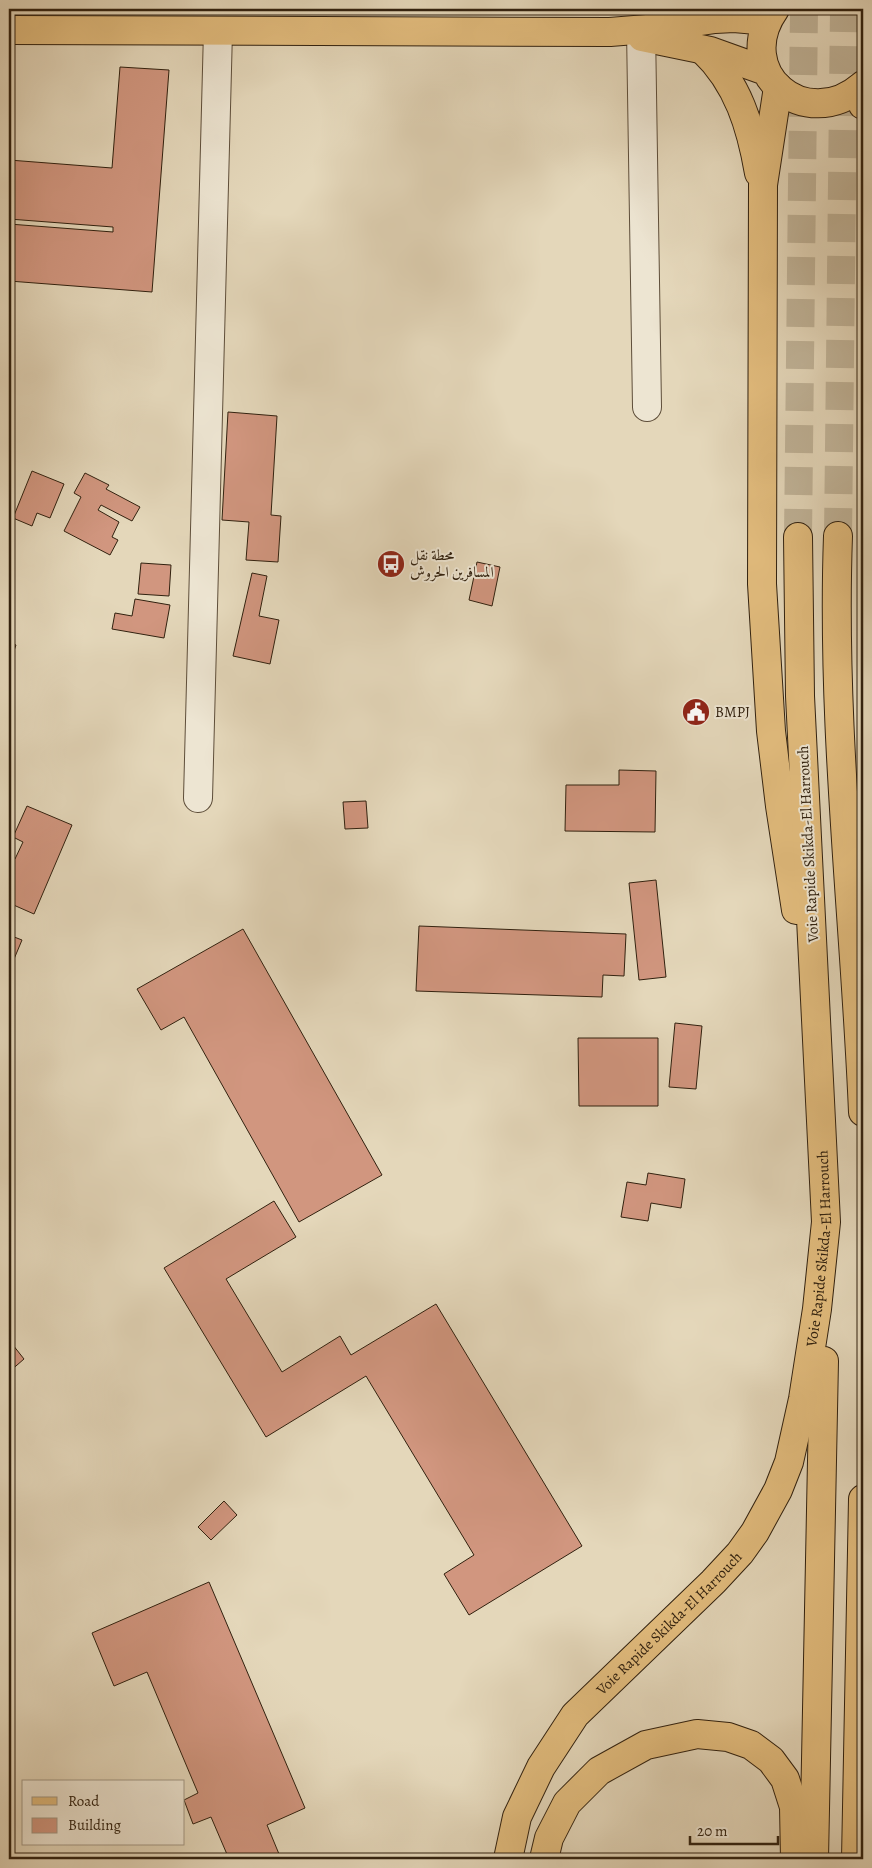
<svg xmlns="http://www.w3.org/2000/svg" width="872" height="1868" viewBox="0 0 872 1868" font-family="Alegreya,Amiri,serif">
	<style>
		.building { fill: #d1967f; stroke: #31210f }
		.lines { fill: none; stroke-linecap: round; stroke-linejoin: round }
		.highway-tunnel { stroke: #c0b398; stroke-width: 28; stroke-dasharray: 28 14; stroke-linecap: butt }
		.minor-casing { stroke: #5e4e3a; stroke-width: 30 }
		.major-casing { stroke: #31210f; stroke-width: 30 }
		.highway-casing { stroke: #31210f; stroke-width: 30 }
		.minor { stroke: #ede5d2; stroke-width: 28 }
		.major { stroke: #e2bc7d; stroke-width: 28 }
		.highway { stroke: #e2bc7d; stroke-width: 28 }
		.labels { text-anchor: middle; stroke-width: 4; stroke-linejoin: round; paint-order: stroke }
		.poi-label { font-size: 15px; fill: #31210f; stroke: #ede5d2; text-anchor: start }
		.street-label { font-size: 15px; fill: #31210f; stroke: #ede5d2 }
	</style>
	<rect width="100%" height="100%" fill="#e4d7ba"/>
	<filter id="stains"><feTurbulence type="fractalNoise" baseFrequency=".004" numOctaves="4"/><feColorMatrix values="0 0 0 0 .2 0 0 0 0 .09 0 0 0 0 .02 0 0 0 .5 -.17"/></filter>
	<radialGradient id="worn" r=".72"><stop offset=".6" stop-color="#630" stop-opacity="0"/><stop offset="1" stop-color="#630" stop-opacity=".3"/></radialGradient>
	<path class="building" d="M120,67l49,3 -17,222 -143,-11v-57l104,8v-5l-104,-8v-59l103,8z
		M228,412l49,4 -6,99 10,1 -3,46 -32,-2 3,-38 -27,-2z
		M32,471l32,13 -14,34 -13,-5 -5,13 -19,-8z
		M85,473l24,12 -3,4 34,18 -8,14 -31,-16 -3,5 21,12 -7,15 6,3 -8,15 -46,-24 17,-34 -7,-4z
		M477,562l23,5 -8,39 -23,-6z
		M141,563l30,2 -2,31 -31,-2z
		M252,573l15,3 -8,40 20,4 -9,44 -37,-8z
		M135,599l35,6 -6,33 -52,-9 3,-16 17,3z
		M9,642l7,3 -7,20z
		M619,770l37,1 -1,61 -90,-1 1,-46h53z
		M366,801l2,27 -23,1 -2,-27z
		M27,806l45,19 -38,89 -25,-11v-47l6,3 8,-17 -10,-5z
		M656,880l10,97 -27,3 -10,-97z
		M419,926l207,8 -2,42 -21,-1 -1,22 -186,-6z
		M243,929l139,246 -83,47 -115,-205 -23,13 -24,-41z
		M9,935l13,5 -13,31z
		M675,1023l27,3 -6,63 -27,-2z
		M578,1038h80v68h-79z
		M648,1173l37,6 -4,29 -30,-5 -3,18 -27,-4 6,-35 19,3z
		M274,1201l22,36 -70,42 56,93 58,-36 11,19 85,-51 146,242 -113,69 -25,-41 30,-19 -108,-179 -100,61 -102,-169z
		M9,1340l15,19 -15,13z
		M224,1501l13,14 -26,25 -13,-13z
		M209,1582l96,226 -38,17 12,29 -12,5h-38l-18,-42 -18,7 -9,-24 14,-7 -51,-121 -33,14 -22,-53z"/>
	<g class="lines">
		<path class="highway-tunnel" d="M838,536l6,-527
			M798,537l6,-528"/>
		<defs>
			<path id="minor" d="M641,30l6,377
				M198,798l20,-767"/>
			<path id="major" d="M775,9c-44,62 29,127 88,76
				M9,30l601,2 37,-3 68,-10 19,-1 33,3
				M642,37l68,14 56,20"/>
			<g id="highway">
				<path d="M676,25l25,-16"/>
				<path d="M703,50c35,33 48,77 56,123"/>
				<path d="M778,87l-15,98 -1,399 9,147 9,75 16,104"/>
				<path d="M859,89l4,16"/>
				<path d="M838,536c-7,191 17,385 25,576"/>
				<path id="s1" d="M508,1859l9,-42 24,-50 34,-52 138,-133 27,-29 15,-21 23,-42 11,-28 14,-63 14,-90 9,-87 -26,-526 -2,-159"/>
				<path d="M544,1859l5,-21 18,-35 32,-32 47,-26 51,-11 31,3 23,8 20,15 14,19 9,28 1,52"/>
				<path d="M814,1859l10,-498"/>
				<path d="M856,1859l7,-360"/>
			</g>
		</defs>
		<use href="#minor" class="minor-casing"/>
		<use href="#major" class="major-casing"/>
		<use href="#highway" class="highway-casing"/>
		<use href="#minor" class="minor"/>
		<use href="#major" class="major"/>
		<use href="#highway" class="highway"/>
	</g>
	<defs>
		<symbol id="bus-disc" viewBox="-11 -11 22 22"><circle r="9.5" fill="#8f2418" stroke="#ede5d2"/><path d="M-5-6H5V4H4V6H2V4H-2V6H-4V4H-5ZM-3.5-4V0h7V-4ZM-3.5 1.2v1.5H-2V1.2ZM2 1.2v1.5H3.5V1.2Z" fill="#fff"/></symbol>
		<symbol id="civic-disc" viewBox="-11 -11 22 22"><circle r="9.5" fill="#8f2418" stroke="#ede5d2"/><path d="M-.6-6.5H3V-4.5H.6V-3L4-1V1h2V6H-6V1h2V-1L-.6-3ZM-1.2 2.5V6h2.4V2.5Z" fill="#fff"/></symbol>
	</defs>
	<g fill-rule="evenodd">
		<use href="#bus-disc" x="375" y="548" width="32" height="32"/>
		<use href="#civic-disc" x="680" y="696" width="32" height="32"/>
	</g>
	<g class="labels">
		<g class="poi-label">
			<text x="410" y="560">محطة نقل<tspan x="410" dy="17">المسافرين الحروش</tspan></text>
			<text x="715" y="717">BMPJ</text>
		</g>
		<g class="street-label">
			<text transform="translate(808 844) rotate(-93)" y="5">Voie Rapide Skikda-El Harrouch</text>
			<text dy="5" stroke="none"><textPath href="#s1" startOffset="712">Voie Rapide Skikda-El Harrouch</textPath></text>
			<text dy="5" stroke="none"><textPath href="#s1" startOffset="292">Voie Rapide Skikda-El Harrouch</textPath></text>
		</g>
	</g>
	<rect width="872" height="1868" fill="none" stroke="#e4d7ba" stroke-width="30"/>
	<rect x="10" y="10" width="852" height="1848" fill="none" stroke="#31210f" stroke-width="2.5"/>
	<rect x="15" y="15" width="842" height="1838" fill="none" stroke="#31210f"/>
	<rect x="22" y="1780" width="162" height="65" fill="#ede5d2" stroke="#a29784"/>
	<rect x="32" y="1797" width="25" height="8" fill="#e2bc7d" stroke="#a29784"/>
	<text x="68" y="1806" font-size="15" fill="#31210f">Road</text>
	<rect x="32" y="1818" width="25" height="15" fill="#d1967f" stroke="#a29784"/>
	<text x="68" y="1830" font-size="15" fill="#31210f">Building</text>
	<path d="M690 1836v8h88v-8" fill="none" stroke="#31210f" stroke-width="2.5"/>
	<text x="697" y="1836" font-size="15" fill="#31210f" stroke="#ede5d2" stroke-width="4" paint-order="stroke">20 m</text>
	<rect width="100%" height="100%" filter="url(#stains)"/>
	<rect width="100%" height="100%" fill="url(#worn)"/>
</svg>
